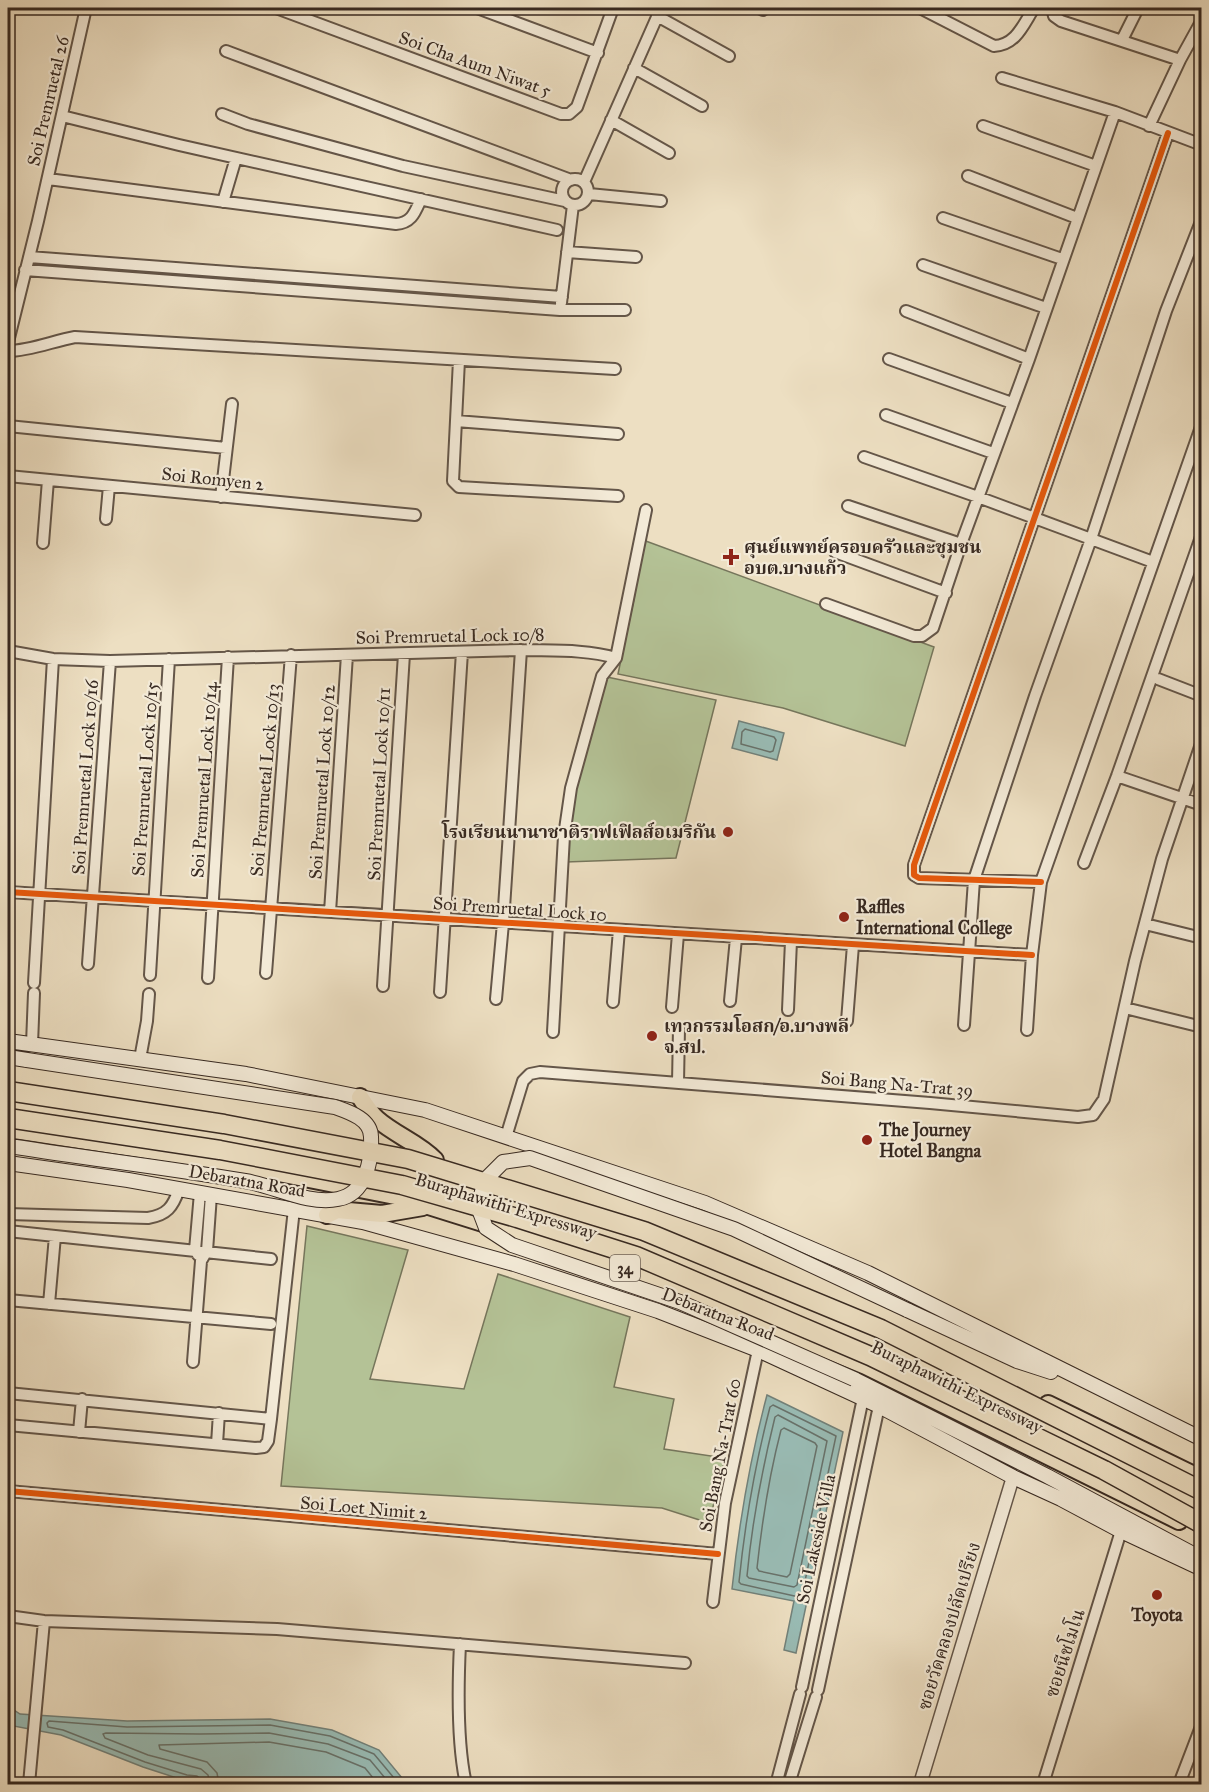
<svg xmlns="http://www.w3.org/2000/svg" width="1209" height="1792" viewBox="0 0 1209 1792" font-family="'IM FELL Great Primer','Noto Serif Thai',serif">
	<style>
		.green { fill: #b4c296; stroke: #76765c; stroke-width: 1.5 }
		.water { fill: #99bcb5; stroke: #72817a; stroke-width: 1.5 }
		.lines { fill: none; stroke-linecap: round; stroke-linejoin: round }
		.shore { stroke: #68726b; stroke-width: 1.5 }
		.minor-casing { stroke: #645649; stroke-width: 14 }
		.tertiary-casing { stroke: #645649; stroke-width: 15 }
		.secondary-casing { stroke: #372921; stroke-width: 16 }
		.trunk-casing { stroke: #372921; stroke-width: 20 }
		.minor { stroke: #f3ead7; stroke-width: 10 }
		.tertiary { stroke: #f3ead7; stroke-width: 12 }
		.secondary { stroke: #f3ead7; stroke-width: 14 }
		.trunk { stroke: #eddfc2; stroke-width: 16 }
		.secondary-bridge-casing { stroke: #372921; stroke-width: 16; stroke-linecap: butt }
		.motorway-bridge-casing { stroke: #372921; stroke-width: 21; stroke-linecap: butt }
		.secondary-bridge { stroke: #f3ead7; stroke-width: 14 }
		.motorway-bridge { stroke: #eddfc2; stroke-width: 18 }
		.cycleway-casing { stroke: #f3ead7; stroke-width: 10 }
		.cycleway { stroke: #e8590c; stroke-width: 6 }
		.poi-dot { fill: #8f2418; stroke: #f3ead7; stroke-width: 2 }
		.labels { text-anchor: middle; stroke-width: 4.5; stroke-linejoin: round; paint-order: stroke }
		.shield { fill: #f3ead7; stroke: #6f6358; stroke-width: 1.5 }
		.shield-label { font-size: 16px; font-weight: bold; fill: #372921 }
		.street-label { font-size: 18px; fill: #372921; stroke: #f3ead7 }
		.poi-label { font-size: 18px; font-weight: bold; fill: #372921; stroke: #f3ead7; text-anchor: start }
	</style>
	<rect width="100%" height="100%" fill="#eddfc2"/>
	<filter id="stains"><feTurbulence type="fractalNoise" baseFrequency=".00333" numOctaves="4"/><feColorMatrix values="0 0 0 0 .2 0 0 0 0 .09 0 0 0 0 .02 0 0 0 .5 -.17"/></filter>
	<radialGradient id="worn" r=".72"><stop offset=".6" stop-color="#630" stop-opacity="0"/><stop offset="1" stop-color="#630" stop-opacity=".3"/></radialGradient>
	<path class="green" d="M643,540l291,107 -29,99 -122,-38 -165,-34 16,-75z
		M607,677l109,23 -40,158 -110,4 1,-47z
		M307,1226l101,24 -38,129 94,10 34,-115 132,43 -16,70 60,12 -10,50 61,9 -16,65 -47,-15 -381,-22z"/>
	<path class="water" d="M739,721l45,12 -7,27 -45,-12z
		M767,1395l76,37 -47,221 -12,-3 10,-49 -62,-12c7,-66 18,-130 35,-194z
		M8,1706l12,8 107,7 143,-2 62,11 47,20 28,34h-178l-43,-3 -43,-14 -82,-32 -53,-10z"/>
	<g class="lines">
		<path class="shore" d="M745,729l29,8 2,3 -3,11 -3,1 -29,-8 1,-12z
			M773,1405l63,31 -34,159 -3,2 -58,-13 -2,-2c6,-60 16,-117 31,-175z
			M778,1415l49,26 -30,144 -3,2 -45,-9 -2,-2c5,-54 15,-106 28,-159z
			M784,1428l31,15 2,3 -27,128 -3,3 -28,-6 -2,-3c5,-46 12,-92 24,-138z
			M202,1784l-1,-5 -4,-3 -10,-1 -42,-13 -82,-32 -15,-3 -1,-4 2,-2 78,6 143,-2 60,11 44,18 25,30
			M210,1784l-2,-9 -7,-6 -53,-14 -43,-17 -2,-4 3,-1 94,1 69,-1 59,11 42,16 20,24
			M219,1784l-2,-11 -10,-11 -47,-13 -1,-4 110,-3 57,10 39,16 13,16"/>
		<defs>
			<path id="minor" d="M276,8l285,106h8l8,-7 36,-99
				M477,8l121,45
				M759,8l4,2
				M920,8l74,38c22,-1 29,-21 40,-38
				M1052,8l2,8 7,5 119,39
				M657,16l72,40
				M1122,40l16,-32
				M226,51l345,129
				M634,68l68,38
				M1002,78l113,34 87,33
				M222,114l26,10 155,42 162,35
				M62,116l117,29 378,85
				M611,120l58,33
				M983,126l113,40
				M1149,126l31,-66 22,-40
				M968,176l109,42
				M562 192a13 13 0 1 1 26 0a13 13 0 1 1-26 0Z
				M48,179l348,45c16,-1 19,-12 25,-25
				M584,182l77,-174
				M589,194l72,7
				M223,202l13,-44
				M943,218l119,41
				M567,252l69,5
				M29,257l533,40
				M923,265l123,43
				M25,270l535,40h65
				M561,303l12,-98
				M906,311l123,48
				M8,342l30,-121 48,-213
				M8,351c22,0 45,-10 67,-14l540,32
				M889,359l123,44
				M459,360l-6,121 6,6 159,9
				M886,415l107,38
				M456,421l162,13
				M8,426l218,22
				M864,457l114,40 175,65
				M8,476l407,39
				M221,497l11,-93
				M848,506l113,38
				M106,519l3,-33
				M43,543l5,-63
				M835,552l111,41
				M826,604l88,32h8l11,-8 28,-84 68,-185 86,-247
				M8,651l45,8 57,2 411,-11c31,1 64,-1 95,8
				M1158,679l44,17
				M1117,776l85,29
				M1084,863l33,-87 85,-242
				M1041,882l-122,-4 -5,-3v-10l254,-732
				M8,892l1024,63
				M330,912l17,-257
				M1145,924l57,14
				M88,964l22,-303
				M266,973l25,-318
				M150,975l19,-316
				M208,978l20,-321
				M34,983l19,-324
				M383,986l21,-332
				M440,992l22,-340
				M496,999l7,-76 18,-273
				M730,1001l6,-63
				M613,1002l6,-72
				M672,1007l6,-73
				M1125,1008l77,19
				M788,1010l3,-69
				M847,1021l6,-76
				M964,1025l10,-145 61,-184 56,-157 75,-228 36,-92
				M1027,1030l5,-75 9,-73 161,-458
				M553,1032l11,-196 7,-48 31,-112 14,-18 30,-148
				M32,1044l2,-51
				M140,1059l7,-38 2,-27
				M678,1083l1,-55
				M506,1137l17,-56 7,-7 10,-2 390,31 148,14 15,-2 11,-16 31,-138 27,-102 40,-118
				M8,1214l140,4c19,-3 25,-11 31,-29
				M8,1231l263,28
				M198,1255l-3,-5 5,-57
				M8,1300l263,24
				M49,1304l6,-68
				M193,1362l8,-101 6,-10 4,-56
				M8,1393l263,26
				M8,1425l248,23 8,-1 4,-6 3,-22 23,-210
				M79,1432l3,-33
				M217,1444l2,-31
				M8,1491l710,63
				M713,1602l12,-99 33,-153
				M8,1616l36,5 233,8 408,34
				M460,1644c-2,42 -3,100 6,140
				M802,1687l61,-289
				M818,1690l61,-284
				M777,1781l23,-87
				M29,1784l15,-163
				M789,1784l27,-87
				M1043,1784l78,-253
				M1179,1784l23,-60"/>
			<path id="tertiary" d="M920,1784l93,-307"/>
			<path id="secondary" d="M8,1041l238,33 179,36 280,93 163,70 334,166
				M8,1057l19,3
				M8,1163l120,17 235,42 151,42 144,47 100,39 121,56 134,71 48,22 60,32 81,38
				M907,1310l110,51 34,11
				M854,1379l193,97 146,78 9,7"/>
			<path id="trunk" d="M360,1097c5,8 10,16 17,22 18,16 42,24 58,41
				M8,1129l210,32 182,36 232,73 234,96 313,155
				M327,1215l10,-5 45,4 41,-7
				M1048,1404l154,75"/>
		</defs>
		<use href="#minor" class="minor-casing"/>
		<use href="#tertiary" class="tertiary-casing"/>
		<use href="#secondary" class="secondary-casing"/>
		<use href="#trunk" class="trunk-casing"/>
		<use href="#minor" class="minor"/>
		<use href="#tertiary" class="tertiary"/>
		<use href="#secondary" class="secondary"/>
		<use href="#trunk" class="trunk"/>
		<defs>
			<path id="secondary-bridge" d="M16,1147c76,12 153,21 229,34 30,5 63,24 93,18 28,-5 34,-39 33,-62 0,-18 -22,-25 -36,-30l-308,-47
				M854,1379l-174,-77 -168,-57 -26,-17 -8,-21 7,-27 18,-18 27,-4 204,71 173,81"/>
			<path id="motorway-bridge" d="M8,1091l216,33 184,35 236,72 237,98 321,162
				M8,1118l212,32 182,35 115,33 119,38 234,100 234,114 98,54"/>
		</defs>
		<use href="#secondary-bridge" class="secondary-bridge-casing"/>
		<use href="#motorway-bridge" class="motorway-bridge-casing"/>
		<use href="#secondary-bridge" class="secondary-bridge"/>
		<use href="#motorway-bridge" class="motorway-bridge"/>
		<defs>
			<path id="cycleway" d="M1041,882l-122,-4 -5,-3v-10l254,-732
				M8,892l1024,63
				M8,1491l710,63"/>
		</defs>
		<use href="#cycleway" class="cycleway-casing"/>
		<use href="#cycleway" class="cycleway"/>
	</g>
	<g class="poi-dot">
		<path d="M728 548h6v6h6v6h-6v6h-6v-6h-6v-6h6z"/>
		<circle cx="728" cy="832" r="6"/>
		<circle cx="844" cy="917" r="6"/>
		<circle cx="652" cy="1036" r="6"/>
		<circle cx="867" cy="1140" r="6"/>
		<circle cx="1157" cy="1595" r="6"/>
	</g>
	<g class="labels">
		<rect class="shield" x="610" y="1255" width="30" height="26" rx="4.5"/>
		<g class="shield-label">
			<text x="625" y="1274">34</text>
		</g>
		<g class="street-label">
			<text transform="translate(475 64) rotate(20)" y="6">Soi Cha Aum Niwat 5</text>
			<text transform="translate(48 101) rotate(-77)" y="6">Soi Premruetal 26</text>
			<text transform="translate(213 479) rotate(6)" y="6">Soi Romyen 2</text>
			<text transform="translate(450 636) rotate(-1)" y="6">Soi Premruetal Lock 10/8</text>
			<text transform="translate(85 777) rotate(-86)" y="6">Soi Premruetal Lock 10/16</text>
			<text transform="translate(145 779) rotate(-86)" y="6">Soi Premruetal Lock 10/15</text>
			<text transform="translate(204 780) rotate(-86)" y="6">Soi Premruetal Lock 10/14</text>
			<text transform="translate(265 780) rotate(-85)" y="6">Soi Premruetal Lock 10/13</text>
			<text transform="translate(322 782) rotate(-86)" y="6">Soi Premruetal Lock 10/12</text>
			<text transform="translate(379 784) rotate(-87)" y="6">Soi Premruetal Lock 10/11</text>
			<text transform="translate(520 909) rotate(4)" y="6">Soi Premruetal Lock 10</text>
			<text transform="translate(897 1084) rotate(5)" y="6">Soi Bang Na-Trat 39</text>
			<text transform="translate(247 1181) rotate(10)" y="6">Debaratna Road</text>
			<text transform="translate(506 1206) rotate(17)" y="6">Buraphawithi Expressway</text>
			<text transform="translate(718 1314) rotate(21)" y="6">Debaratna Road</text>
			<text transform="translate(957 1387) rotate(26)" y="6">Buraphawithi Expressway</text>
			<text transform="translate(720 1455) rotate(-79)" y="6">Soi Bang Na-Trat 60</text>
			<text transform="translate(364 1508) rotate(5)" y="6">Soi Loet Nimit 2</text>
			<text transform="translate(816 1539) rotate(-78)" y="6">Soi Lakeside Villa</text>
			<text transform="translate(949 1626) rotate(-73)" y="6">ซอยวัดคลองปลัดเปรียง</text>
			<text transform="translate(1065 1653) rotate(-72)" y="6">ซอยนีชโมโน</text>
		</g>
		<g class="poi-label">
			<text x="744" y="553">ศุนย์แพทย์ครอบครัวและชุมชน<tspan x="744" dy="21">อบต.บางแก้ว</tspan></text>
			<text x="716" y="838" text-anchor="end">โรงเรียนนานาชาติราฟเฟิลส์อเมริกัน</text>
			<text x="856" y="913">Raffles<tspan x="856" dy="21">International College</tspan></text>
			<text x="664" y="1032">เทวกรรมโอสก/อ.บางพลี<tspan x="664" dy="21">จ.สป.</tspan></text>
			<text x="879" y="1136">The Journey<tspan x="879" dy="21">Hotel Bangna</tspan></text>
			<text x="1157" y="1621" text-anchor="middle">Toyota</text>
		</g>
	</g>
	<rect width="1209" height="1792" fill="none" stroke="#eddfc2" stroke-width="30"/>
	<rect x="9" y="9" width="1191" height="1774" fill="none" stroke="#372921" stroke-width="3"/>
	<rect x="15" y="15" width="1179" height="1762" fill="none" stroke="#372921" stroke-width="1.5"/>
	<rect width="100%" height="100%" filter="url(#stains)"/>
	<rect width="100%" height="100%" fill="url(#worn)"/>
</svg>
